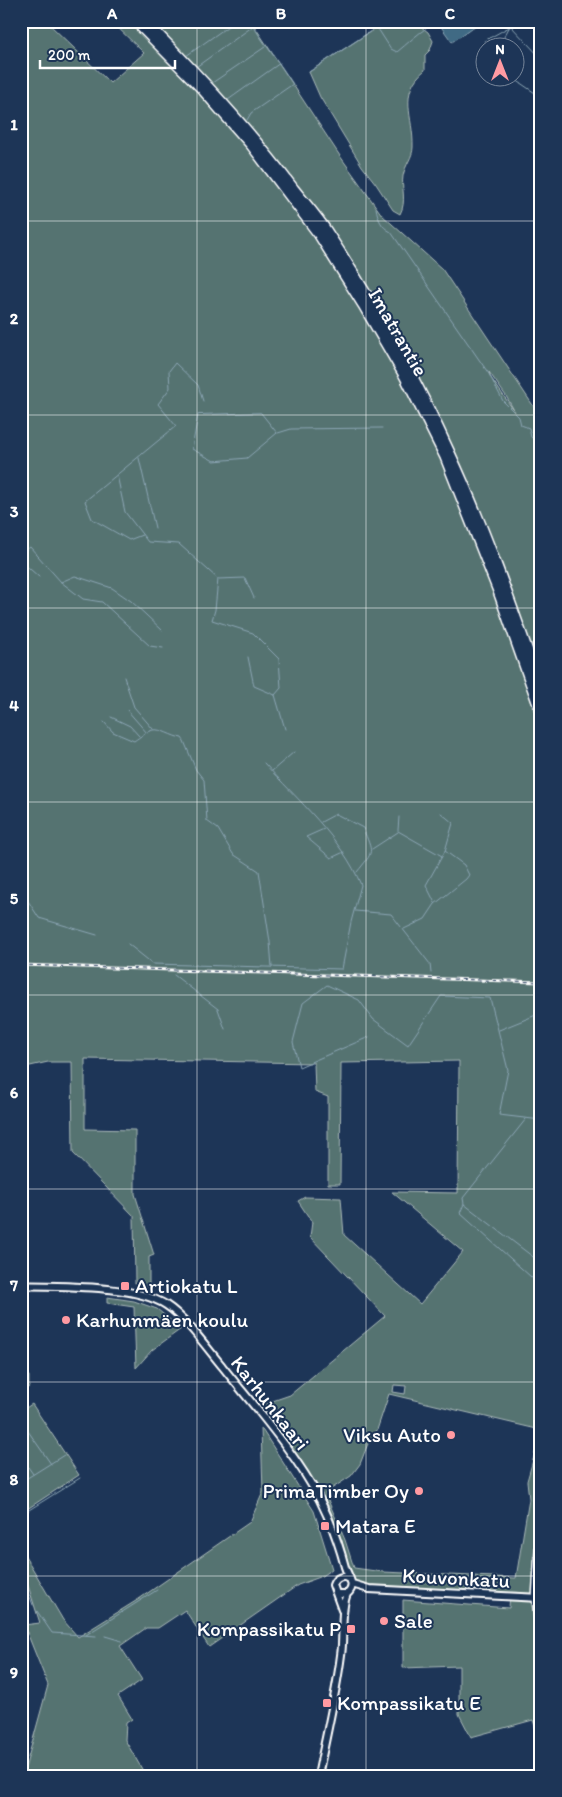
<svg xmlns="http://www.w3.org/2000/svg" width="562" height="1797" viewBox="0 0 562 1797" font-family="Itim,sans-serif">
	<style>
		.green { fill: #557371; stroke: #aab9b8; fill-rule: evenodd }
		.water { fill: #3f6a84; stroke: #8ca6b5 }
		.lines { fill: none; stroke-linecap: round; stroke-linejoin: round }
		.stream { stroke: #8ca6b5; stroke-width: 1 }
		.tertiary-casing { stroke: #fff; stroke-width: 10 }
		.motorway-casing { stroke: #fff; stroke-width: 12 }
		.tertiary { stroke: #1d3557; stroke-width: 6 }
		.motorway { stroke: #1d3557; stroke-width: 9 }
		.rail-casing { stroke: #fff; stroke-width: 3 }
		.rail { stroke: #1d3557; stroke-width: 1; stroke-dasharray: 4; stroke-linecap: butt }
		.grid { fill: none; stroke: #fff; stroke-width: 1; stroke-opacity: 0.55 }
		.poi-dot { fill: #ff9aa2; stroke: #1d3557; stroke-width: 2 }
		.labels { text-anchor: middle; stroke-width: 4; stroke-linejoin: round; paint-order: stroke }
		.street-label { font-size: 21px; fill: #fff; stroke: #1d3557 }
		.poi-label { font-size: 21px; fill: #fff; stroke: #1d3557; text-anchor: start }
		.neatline { fill: none; stroke: #fff; stroke-width: 2 }
		.grid-label { font-size: 16px; text-anchor: middle; font-weight: bold; fill: #fff }
	</style>
	<rect width="100%" height="100%" fill="#1d3557"/>
	<filter id="ink" filterUnits="userSpaceOnUse"><feTurbulence type="fractalNoise" baseFrequency=".02" numOctaves="2"/><feDisplacementMap in="SourceGraphic" scale="10" xChannelSelector="R" yChannelSelector="G"/><feConvolveMatrix kernelMatrix="1 2 1 2 8 2 1 2 1" color-interpolation-filters="sRGB"/></filter>
	<g filter="url(#ink)">
		<path class="green" d="M21,21h25l64,62 34,-30 -33,-32h140l89,135 42,59 60,54 92,138 7,7v1016l-152,-36 -14,42 -6,5 -9,23 -9,12 -26,17 20,47 9,28 29,4 133,6 13,-79 -2,-18 14,-49v314l-8,-26 -62,17 -12,-23v-48l-56,2v-68l106,8 1,-15 -144,-7 -10,-3 -5,-7 -9,-35 -13,-34 -12,-22 -50,-73 -6,-7 29,-10 95,-79 -75,-79 2,-15 -14,-21 7,-4 36,1 3,37 76,69 43,-52 -71,-60 66,1 1,-132 -118,2 -1,121h-12v-87l-13,-5 -1,-29 -229,-4v70l50,1v64l19,61 -5,2v30l-14,-4 -1,-67 -61,-63 -1,-91h-24l-27,6zM489,372l17,24 9,16 -24,-34zM394,1385l12,1 -1,8 -12,-2z
			M373,21h40l15,11 5,9 -3,9 -5,5v15c-28,23 -11,47 -12,77 0,10 -8,18 -10,29 -2,13 4,25 -3,38l-7,-4 -17,-26 -14,-18 -42,-69 -11,-25 67,-44z
			M107,1297l27,4 23,8 24,20 -29,21 -16,18 -2,-61 -27,-4z
			M21,1368l8,8v11l-8,6z
			M32,1404l47,71 -58,38v-102z
			M261,1428l53,83 18,58 -12,8 -22,8 -89,62 -24,-37 -27,18h-12l-26,18 22,34 -24,16 14,23 -6,4 -1,17 21,36h-123l25,-91 -24,-60 16,-2 -19,-59v-15l42,71 15,17 61,-38 111,-77 13,-30z"/>
		<path class="water" d="M437,21h45l-30,21z"/>
		<g class="lines">
			<path class="stream" d="M373,21l18,28 6,3c10,-8 20,-18 31,-25
				M511,26l30,32
				M484,41l36,-20
				M498,48l12,-22
				M186,56l48,-34
				M196,67l56,-40
				M309,72l68,-45
				M513,78l28,19
				M212,83l53,-36
				M228,100l52,-37
				M247,120l4,-7 42,-29c-13,-21 -30,-41 -43,-63
				M376,208c2,11 5,19 15,24l98,142 14,27 16,16 2,8 8,3 2,9 10,10
				M261,413l16,20 -30,25 -33,3 -22,-12 6,-34z
				M278,433l13,-4 91,-1
				M139,458l16,70
				M117,475l8,37 23,30 31,2 39,35 27,-1 9,20
				M142,535l-13,5 -37,-21 -7,-18 91,-75 -18,-22 12,-16 -1,-17 6,-8 23,22 5,16
				M21,554l9,-7 31,35 22,17 19,3 48,44 13,2
				M21,561l18,16
				M218,579l-3,31 -3,10 41,13 26,26 2,29 -6,7
				M61,582l14,-6 37,12 19,13 31,29
				M248,657l6,29 21,9 10,34
				M124,677l10,30 19,22
				M127,710l20,23
				M111,717l19,9 9,10
				M104,722l9,10 21,9c6,-4 13,-10 19,-11 7,-2 20,7 29,8l2,3 12,29 8,10 3,41 11,8 15,25 26,17 11,71 2,25
				M272,771l22,-19
				M321,822l15,-8 27,14c10,26 12,22 -6,44
				M324,829l-18,8 25,21 13,-6
				M398,830l1,-13
				M398,831l44,25
				M372,849l26,-17
				M21,890l18,28 58,17
				M435,903l-9,-18 19,-34 8,-28 -12,-10
				M355,911l36,3 39,50 1,9
				M404,929l21,-10 10,-15 31,-25 3,-4 -5,-10 -19,-14
				M128,944l25,20 189,5 9,-47 10,-37c-18,-45 -64,-86 -97,-122
				M174,975l44,34 7,20
				M499,1030l42,-17
				M369,1037l-70,30 -6,-25 10,-39 24,-18 32,15 14,19 35,26 33,-49 49,2 18,72 -9,45 42,5
				M526,1119l-63,79 1,6 -4,9 81,73
				M464,1204l77,59
				M21,1421l30,43
				M21,1457l12,17
				M21,1482l43,-27
				M21,1515l59,-37
				M21,1574l12,31
				M37,1611l15,22 44,3
				M86,1635l71,-45
				M105,1636l17,5"/>
			<defs>
				<path id="tertiary" d="M21,1285c40,2 112,-1 145,20 19,12 41,43 56,61 34,43 73,86 98,134 11,22 19,44 25,67 3,10 12,19 2,27h-10
					M352,1584l17,5 171,9
					M342,1610l-9,-25c3,-8 10,-10 17,-6
					M318,1776c8,-40 18,-81 23,-121 3,-17 -1,-46 6,-61"/>
				<path id="motorway" d="M135,21l65,66 51,58 68,90 44,70 42,72 40,80 53,134 43,122
					M145,21c53,53 104,108 149,168 11,14 24,28 34,44 46,70 87,143 122,220 35,75 63,156 91,235
					M541,1536l-4,62 4,41"/>
			</defs>
			<use href="#tertiary" class="tertiary-casing"/>
			<use href="#motorway" class="motorway-casing"/>
			<use href="#tertiary" class="tertiary"/>
			<use href="#motorway" class="motorway"/>
			<defs>
				<path id="rail" d="M21,965l520,17"/>
			</defs>
			<use href="#rail" class="rail-casing"/>
			<use href="#rail" class="rail"/>
		</g>
	</g>
	<path class="grid" d="M197,21v1755M366,21v1755M21,221h520M21,415h520M21,608h520M21,802h520M21,995h520M21,1189h520M21,1382h520M21,1576h520"/>
	<g class="poi-dot">
		<rect x="120" y="1281" width="10" height="10" rx="2.5"/>
		<circle cx="66" cy="1320" r="5"/>
		<circle cx="451" cy="1435" r="5"/>
		<circle cx="419" cy="1491" r="5"/>
		<rect x="320" y="1521" width="10" height="10" rx="2.5"/>
		<circle cx="384" cy="1621" r="5"/>
		<rect x="346" y="1624" width="10" height="10" rx="2.5"/>
		<rect x="322" y="1698" width="10" height="10" rx="2.5"/>
	</g>
	<g class="labels">
		<g class="street-label">
			<text transform="translate(398 332) rotate(60)" y="7">Imatrantie</text>
			<text transform="translate(270 1403) rotate(52)" y="7">Karhunkaari</text>
			<text transform="translate(456 1578) rotate(3)" y="7">Kouvonkatu</text>
		</g>
		<g class="poi-label">
			<text x="135" y="1293">Artiokatu L</text>
			<text x="76" y="1327">Karhunmäen koulu</text>
			<text x="441" y="1442" text-anchor="end">Viksu Auto</text>
			<text x="409" y="1498" text-anchor="end">PrimaTimber Oy</text>
			<text x="335" y="1533">Matara E</text>
			<text x="394" y="1628">Sale</text>
			<text x="341" y="1636" text-anchor="end">Kompassikatu P</text>
			<text x="337" y="1710">Kompassikatu E</text>
		</g>
	</g>
	<rect width="562" height="1797" fill="none" stroke="#1d3557" stroke-width="55"/>
	<g transform="translate(500 62)"><circle r="24" fill="#1d3557" stroke="#77869a"/>
	<path d="M0-4L9 19L0 12L-9 19Z" fill="#ff9aa2"/>
	<text y="-8" font-size="14" font-weight="bold" text-anchor="middle" fill="#ffffff">N</text>
	</g>
	<path d="M40 60v8h135v-8" fill="none" stroke="#ffffff" stroke-width="2.5"/>
	<text x="48" y="60" font-size="15" fill="#ffffff" stroke="#1d3557" stroke-width="4" paint-order="stroke">200 m</text>
	<rect x="28" y="28" width="506" height="1742" class="neatline"/>
	<g class="grid-label">
		<text x="112" y="19">A</text>
		<text x="281" y="19">B</text>
		<text x="450" y="19">C</text>
		<text x="14" y="130">1</text>
		<text x="14" y="324">2</text>
		<text x="14" y="517">3</text>
		<text x="14" y="711">4</text>
		<text x="14" y="904">5</text>
		<text x="14" y="1098">6</text>
		<text x="14" y="1291">7</text>
		<text x="14" y="1485">8</text>
		<text x="14" y="1678">9</text>
	</g>
</svg>
